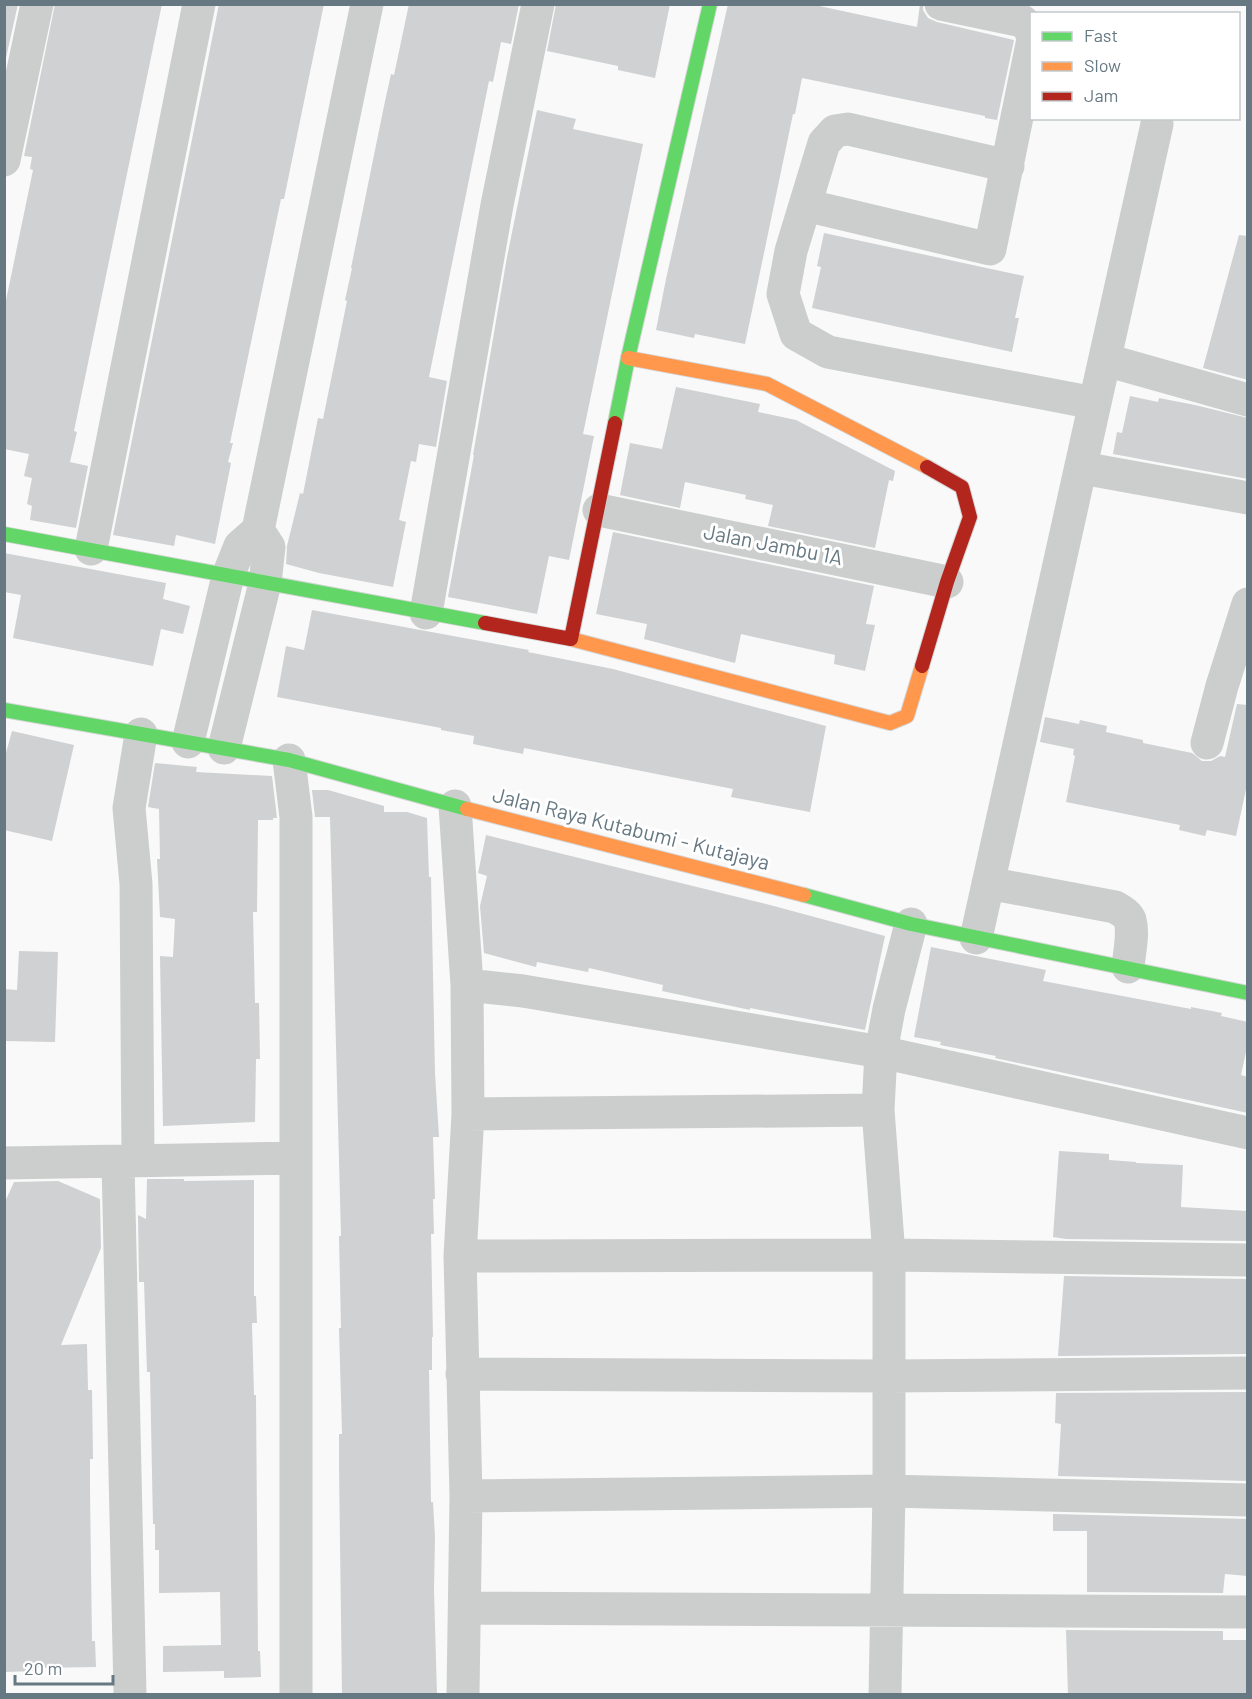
<svg xmlns="http://www.w3.org/2000/svg" width="1252" height="1699" viewBox="0 0 1252 1699" font-family="Barlow,sans-serif">
	<style>
		.building { fill: #cfd1d2 }
		.lines { fill: none; stroke-linecap: round; stroke-linejoin: round }
		.fast-casing { stroke: #d5d6d7; stroke-width: 16 }
		.slow-casing { stroke: #d5d6d7; stroke-width: 16 }
		.jam-casing { stroke: #d5d6d7; stroke-width: 16 }
		.street { stroke: #cccece; stroke-width: 33 }
		.fast { stroke: #63d668; stroke-width: 14 }
		.slow { stroke: #ff974d; stroke-width: 14 }
		.jam { stroke: #b3261e; stroke-width: 14 }
		.labels { text-anchor: middle; stroke-width: 6; stroke-linejoin: round; paint-order: stroke }
		.street-label { font-size: 21px; fill: #667882; stroke: #fff }
	</style>
	<rect width="100%" height="100%" fill="#f9f9f9"/>
	<path class="building" d="M4,4h14l-14,63z
		M55,4h107l-88,427 3,1 -7,30 18,4 -12,62 -46,-8 2,-14 -5,-2 5,-26 -8,-2 5,-22 -25,-5v-139l29,-140 -3,-1 2,-12 -8,-1z
		M219,4h105l-40,195h-3l-51,244h3l-5,19 3,1 -16,81 -39,-9 -2,11 -61,-11z
		M409,4h110l-8,40 -10,-2 -8,40 -4,-1 -60,296 18,4 -11,66 -17,-3 -3,18 -5,-1 -12,59 7,2 -13,65 -74,-14 -33,-9 1,-18 13,-53 3,1 15,-76 5,1 24,-118 -2,-1 7,-32h-1l33,-162 7,-32 3,1z
		M556,4h114l-15,74 -37,-8v-4l-71,-15z
		M728,4h82l107,23 3,-23h3v6l5,8 9,4 77,18 -17,80 -12,-2v-2l-183,-38 -7,36h-2l-48,230 -50,-10 -1,4 -38,-8 10,-51z
		M537,110l39,9 -3,10 70,15 -60,290 11,2 -25,124 -20,-4 -12,58 -89,-17 26,-142h-1l34,-198z
		M824,233l200,43 -9,42h4l-7,34 -200,-44 9,-41 -4,-1z
		M1239,235l9,1v144l-45,-12z
		M676,387l84,17 -2,8 38,8 99,51 -2,10 -4,-1 -14,68 -107,-22 5,-21 -28,-6 1,-4 -61,-13 -5,26 -60,-13 10,-52 32,6z
		M1130,396l28,6 1,-4 36,7 53,13v61l-135,-25 4,-22 5,1z
		M613,532l261,54 -8,38 9,1 -10,46 -31,-7 1,-9 -94,-21 -6,29 -91,-24 3,-15 -51,-10z
		M4,553l162,30 -3,16 27,7 -7,28 -22,-5 -8,37 -140,-28 8,-43 -17,-3z
		M312,610l217,40 -1,2 85,17 213,57 -16,86 -79,-15 2,-8 -209,-41 -1,6 -50,-10 1,-8 -33,-6v-2l-164,-31 9,-51 18,4z
		M1237,704l11,1v75l-12,56 -29,-6 -2,6 -26,-6 1,-5 -114,-23 9,-46 -2,-1 1,-6 -34,-7 5,-25 34,7 1,-4 27,6 -1,6 37,8v3l49,10 10,8h9l9,-5 5,1z
		M12,731l62,14 -22,96 -48,-11v-70z
		M155,763l42,4 -1,5 76,4 5,42h-4v2h-15l-1,92h-4l2,91h4l1,56h-4l-1,63 -92,4 -3,-170 13,1 2,-38 -15,-2 -3,-58h3l-1,-50 -11,-2z
		M312,790h16l56,16v6h23l20,6 2,59h2l4,196 4,64h-6l2,62h-2l1,35h-3l2,103h-1v33h-3l2,132h2l2,35 -1,53 3,105h-95l-3,-229v-32h3l-3,-106h2l-2,-92h2l-11,-419h-15z
		M486,835l284,70 115,31 -20,94 -115,-22v2l-88,-19 1,-6 -74,-17 -1,4 -51,-10 -1,5 -52,-14 -4,-47 7,-30 -9,-3z
		M931,947l115,23 -3,11 148,28v-2l31,6 -1,3 27,6v21l-7,32 7,2v36l-253,-55 1,-2 -56,-11 1,-3 -27,-5z
		M19,951l39,1 -3,90 -51,-1v-52l13,1z
		M1059,1151l50,3v6l27,2v1l47,2 -2,42 67,4v30l-182,-2 -13,-2z
		M147,1179h37v2l70,-1v116h2l1,27h-5l2,72h2l2,256h2l1,26 -37,1v-7l-61,1v-26l58,-1 -1,-53 -61,1v-43h-4v-26h-2l-3,-152h-3l-3,-90h-5l-1,-67 8,4z
		M58,1181l42,18 1,49 -40,97 26,-1 1,46h4l1,69h-3v31l2,151h3l1,26 -59,1v3l-33,1v-468l10,-22z
		M1064,1276l184,3v75l-190,2z
		M1248,1392v89l-190,-5 3,-52 -6,-1 1,-30z
		M1053,1514l195,5v57l-23,-2 -2,19 -136,-1v-61h-34z
		M1066,1630l157,1v9h25v55h-180z"/>
	<g class="lines">
		<defs>
			<path id="fast" d="M615,423l13,-65 82,-354
				M4,534l481,89
				M4,710l285,50 178,49
				M804,895l107,29 337,69"/>
			<path id="slow" d="M628,358l139,26 160,83
				M571,639l319,84 17,-7 15,-50
				M467,809l337,86"/>
			<path id="jam" d="M485,623l86,16 44,-216
				M922,666l25,-84 23,-65 -8,-30 -35,-20"/>
		</defs>
		<use href="#fast" class="fast-casing"/>
		<use href="#slow" class="slow-casing"/>
		<use href="#jam" class="jam-casing"/>
		<path class="street" d="M941,4l81,17 7,6 3,8
			M4,160l33,-156
			M1008,166l-160,-37 -13,2 -11,12 -33,108 -8,43 13,40 32,18 266,51
			M805,205l185,44 42,-205
			M1106,360l142,40
			M1082,468l166,30
			M599,510l348,72
			M91,549l108,-545
			M426,613l71,-408 41,-201
			M188,742l40,-166 12,-30 18,-16 109,-526
			M1207,743l15,-57 26,-82
			M224,748l41,-165 4,-36 -11,-17
			M289,760l7,57v877
			M455,806l12,179 1,129 -8,142 6,240 -3,198
			M988,883l127,24c5,3 13,7 15,13 4,14 -1,33 -2,47
			M976,938l181,-814
			M467,985l56,6 358,61 367,81
			M468,1114l410,-4
			M138,1160l-2,-276 -7,-76 12,-74
			M118,1162l12,532
			M4,1163l292,-5
			M460,1256l429,-1 359,5
			M462,1374l426,2 360,-3
			M466,1496l423,-5 359,9
			M465,1608l783,4
			M885,1694l4,-203v-236l-11,-145 3,-58 8,-43 22,-85"/>
		<use href="#fast" class="fast"/>
		<use href="#slow" class="slow"/>
		<use href="#jam" class="jam"/>
	</g>
	<g class="labels">
		<g class="street-label">
			<text transform="translate(773 545) rotate(11)" y="7">Jalan Jambu 1A</text>
			<text transform="translate(631 829) rotate(14)" y="7">Jalan Raya Kutabumi - Kutajaya</text>
		</g>
	</g>
	<rect width="1252" height="1699" fill="none" stroke="#667882" stroke-width="12"/>
	<rect x="1030" y="12" width="210" height="108" fill="#ffffff" stroke="#c2c9cd" stroke-width="1.5"/>
	<rect x="1042" y="32" width="30" height="9" fill="#63d668" stroke="#c2c9cd" stroke-width="1.5"/>
	<text x="1084" y="42" font-size="18" fill="#667882">Fast</text>
	<rect x="1042" y="62" width="30" height="9" fill="#ff974d" stroke="#c2c9cd" stroke-width="1.5"/>
	<text x="1084" y="72" font-size="18" fill="#667882">Slow</text>
	<rect x="1042" y="92" width="30" height="9" fill="#b3261e" stroke="#c2c9cd" stroke-width="1.5"/>
	<text x="1084" y="102" font-size="18" fill="#667882">Jam</text>
	<path d="M15 1675v9h98v-9" fill="none" stroke="#667882" stroke-width="3"/>
	<text x="24" y="1675" font-size="18" fill="#667882" stroke="#ffffff" stroke-width="4.5" paint-order="stroke">20 m</text>
</svg>
